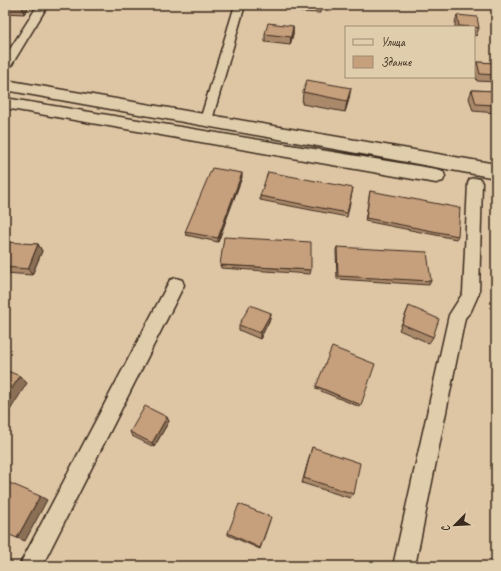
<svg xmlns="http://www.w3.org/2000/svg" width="501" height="571" viewBox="0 0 501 571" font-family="Caveat,sans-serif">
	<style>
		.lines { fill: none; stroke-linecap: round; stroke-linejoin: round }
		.minor-casing { stroke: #3b2a1e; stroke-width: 3 }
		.secondary-casing { stroke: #3b2a1e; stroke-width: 3 }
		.minor { fill: #e0cdab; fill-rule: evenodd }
		.secondary { fill: #e0cdab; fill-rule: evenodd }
		.wall { fill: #aa896b; stroke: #3b2a1e }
		.shaded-wall { fill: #8b6f57; stroke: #3b2a1e }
		.building { fill: #c69f7c; stroke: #3b2a1e }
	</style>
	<rect width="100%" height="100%" fill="#dec6a4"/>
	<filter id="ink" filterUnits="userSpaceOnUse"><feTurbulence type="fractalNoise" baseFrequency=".025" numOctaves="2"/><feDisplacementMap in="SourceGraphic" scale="8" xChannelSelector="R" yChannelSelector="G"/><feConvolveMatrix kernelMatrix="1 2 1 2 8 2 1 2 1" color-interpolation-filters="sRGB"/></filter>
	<g filter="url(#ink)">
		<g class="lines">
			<defs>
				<path id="minor" d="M38,5h10l-37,61 -6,3v-12z
					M235,5h10l-33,115 -2,3h-8l-2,-3z
					M475,178l5,1 2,4 -3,110 -8,18 -6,7 -50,248h-22l56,-251 14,-22 5,-110 2,-4z
					M176,278l6,2 2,5 -142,281h-23l151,-286z"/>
				<path id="secondary" d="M5,80l491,84v14l-491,-88z
					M5,98l431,71 7,2 2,5 -2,5 -7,2 -431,-75z"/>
			</defs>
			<use href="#minor" class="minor-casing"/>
			<use href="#secondary" class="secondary-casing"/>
			<use href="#minor" class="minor"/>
			<use href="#secondary" class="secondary"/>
		</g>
		<path class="wall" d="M5,5h25l-6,9 -19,-1z
			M301,5h20l-1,8 -20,-1z
			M457,15l22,13 -3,8 -2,-1v-8h-19v-4z
			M293,26v8l-3,11 -25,-3v-8z
			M477,62l19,1v19l-19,-1 -3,-13z
			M472,90l24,1v22l-23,-2 -4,-13z
			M303,92l46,7 -4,13 -43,-8z
			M242,177l-24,65 -32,-7 -1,-3z
			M353,188l-6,29 -87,-17v-4z
			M370,191l88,45 -2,3 -91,-18z
			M5,243l33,1 4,7 -10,24 -27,-2z
			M337,247l94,34 -2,4 -92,-6 -1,-29z
			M220,265l91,5 -1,4 -89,-6z
			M409,306l24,31 -4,6 -30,-13z
			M271,313l-1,6 -10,20 -21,-9v-5z
			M316,386l45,19 -1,2 -44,-18z
			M169,421l-15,26 -22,-11 -2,-4z
			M312,447l42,47 -4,4 -48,-15z
			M270,520l-10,29 -32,-14v-2z"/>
		<path class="shaded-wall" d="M22,5h8l-6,9 -2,-8z
			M293,26v8l-3,11 1,-8z
			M351,88l-2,11 -4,13 2,-11z
			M242,173v4l-24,65v-4z
			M5,179l4,7 -4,9z
			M38,244l4,7 -10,24 -4,-6z
			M271,313l-1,6 -10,20v-6z
			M20,376l7,7 -20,32 -2,-2v-14z
			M167,417l2,4 -15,26 -2,-4z
			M40,496l7,4 -22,41 -8,-3z"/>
		<path class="building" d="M5,5h17v1h-17z
			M457,15l20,2 2,11 -5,-1 -15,-1z
			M268,23l25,3 -2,11 -26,-3z
			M477,62l19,1v12l-16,-1z
			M307,80l44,8 -4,13 -44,-9z
			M472,90l24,1v14l-20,-1z
			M212,168l30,5 -24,65 -33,-6z
			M268,172l85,16 -6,25 -87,-17z
			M370,191l90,17 -2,28 -92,-18z
			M224,237l87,5v28l-91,-5z
			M5,242l33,2 -10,25 -23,-2z
			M337,247l90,5 4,29 -93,-5z
			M250,305l21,8 -11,20 -21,-8z
			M409,306l30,13 -6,18 -31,-13z
			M332,347l43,17 -14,41 -45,-19z
			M5,370l15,6 -15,23z
			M145,406l22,11 -15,26 -22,-11z
			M312,447l48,16 -6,31 -50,-16z
			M5,481l35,15 -23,42 -12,-5z
			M239,504l32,13 -11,31 -32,-15z"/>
	</g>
	<rect width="501" height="571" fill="none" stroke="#e0cdab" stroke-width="20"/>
	<rect x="10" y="10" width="481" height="551" fill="none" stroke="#3b2a1e" stroke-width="1.5" filter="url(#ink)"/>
	<rect x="345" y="26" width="130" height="52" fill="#e0cdab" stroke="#9e8c73"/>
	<rect x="353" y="39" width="20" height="6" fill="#e0cdab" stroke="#9e8c73"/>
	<text x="381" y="46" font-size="12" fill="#3b2a1e">Улица</text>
	<rect x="353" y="56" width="20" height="12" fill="#c69f7c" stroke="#9e8c73"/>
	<text x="381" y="66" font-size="12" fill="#3b2a1e">Здание</text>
	<g transform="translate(455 525) rotate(246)" stroke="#e0cdab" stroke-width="3" paint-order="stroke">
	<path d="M0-3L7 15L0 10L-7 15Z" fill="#3b2a1e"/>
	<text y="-6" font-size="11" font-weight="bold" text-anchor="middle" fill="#3b2a1e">С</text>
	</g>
</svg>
